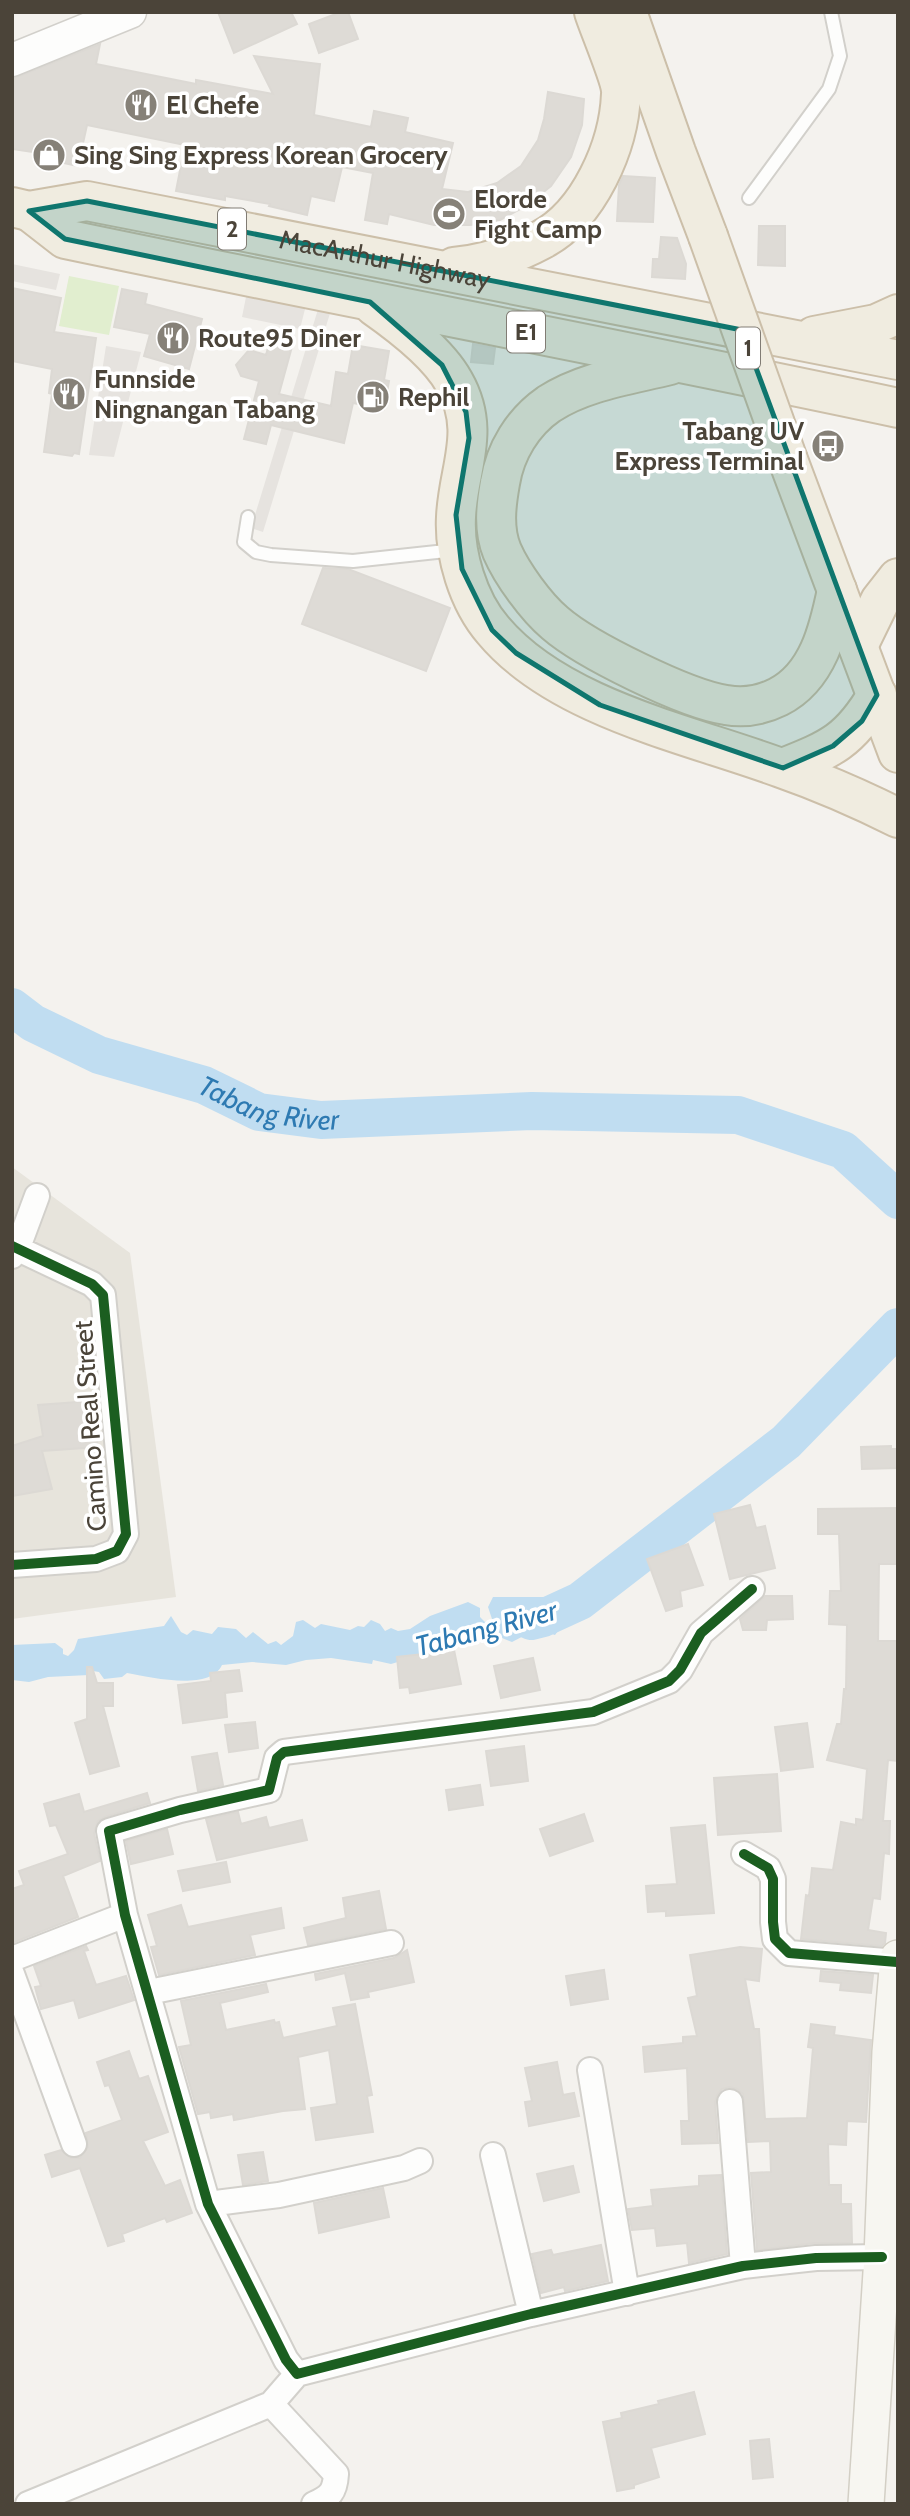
<svg xmlns="http://www.w3.org/2000/svg" width="910" height="2516" viewBox="0 0 910 2516" font-family="Cabin,sans-serif">
	<style>
		.residential { fill: #e7e4dc }
		.green { fill: #e1eecf }
		.parking { fill: #e6e3df }
		.water { fill: #c0ddf1 }
		.lines { fill: none; stroke-linecap: round; stroke-linejoin: round }
		.river { stroke: #c0ddf1; stroke-width: 38 }
		.building { fill: #dedbd6; stroke: #dcd9d4; stroke-width: 2 }
		.service-casing { stroke: #d2d0cb; stroke-width: 16 }
		.minor-casing { stroke: #d2d0cb; stroke-width: 28 }
		.tertiary-casing { stroke: #d2d0cb; stroke-width: 35 }
		.secondary-casing { stroke: #d3cfc5; stroke-width: 38 }
		.trunk-casing { stroke: #ccbfa9; stroke-width: 42 }
		.service { stroke: #fdfdfc; stroke-width: 12 }
		.minor { stroke: #fdfdfc; stroke-width: 24 }
		.tertiary { stroke: #fdfdfc; stroke-width: 32 }
		.secondary { stroke: #f7f6f1; stroke-width: 35 }
		.trunk { stroke: #f0ece0; stroke-width: 38 }
		.trunk-bridge-casing { stroke: #ccbfa9; stroke-width: 42; stroke-linecap: butt }
		.trunk-bridge { stroke: #f0ece0; stroke-width: 38 }
		.cycleway-casing { stroke: #fff; stroke-width: 15 }
		.cycleway { stroke: #1b5e20; stroke-width: 10 }
		.marked { fill: #0f766e; fill-opacity: 0.2; stroke: #0f766e; stroke-width: 5; stroke-linejoin: round }
		.labels { text-anchor: middle; stroke-width: 7; stroke-linejoin: round; paint-order: stroke }
		.shield { fill: #fff; stroke: #817c74; stroke-width: 2 }
		.shield-label { font-size: 24px; font-weight: bold; fill: #4b4439 }
		.poi-label { font-size: 26px; font-weight: bold; fill: #4b4439; stroke: #fff; text-anchor: start }
		.street-label { font-size: 26px; fill: #4b4439; stroke: #fff }
		.water-label { font-size: 28px; font-style: italic; fill: #2e7ab2; stroke: #fff }
	</style>
	<rect width="100%" height="100%" fill="#f4f2ee"/>
	<path class="residential" d="M12,1167l118,86 46,344 -164,22z"/>
	<path class="green" d="M69,276l50,10 -10,49 -50,-9z"/>
	<path class="parking" d="M12,264l48,10 -4,16 -44,-9z
		M247,292l59,13 -6,24 -58,-12z
		M319,306l12,4 -68,222 -12,-4z
		M106,346l35,6 -27,105 -25,-2z"/>
	<path class="water" d="M493,1597h63l24,4 -25,34 -18,-6 -25,13 -10,-4 -64,12 -47,14 -18,-4 -1,4 -41,-6 -25,2 -20,5 -34,-3 -30,3c-13,27 -71,12 -95,8l-5,4 -18,2 -5,-7 -6,-1 -4,4 -41,2 -19,5 -17,-2v-35l43,-2 8,6v5l5,2 6,-6 4,-11 86,-13 7,-10 10,16 6,3 6,-5 19,4 6,-7 18,2 10,9 7,-6 15,12 8,-3 5,4 12,-9 3,-14 7,-2 12,8 6,-4 29,6 8,-4 6,1 7,-7 9,4 5,7 6,-3 7,3 12,-2 20,-13 38,-14 12,6v9l5,5 7,-3 -4,-12z"/>
	<g class="lines">
		<g class="river">
			<path id="s1" d="M12,1007l21,16 66,32 105,30 55,27 62,8 211,-9 206,4 105,35 55,50"/>
			<path d="M531,1621l12,-3 37,-17 206,-159 112,-115"/>
		</g>
	</g>
	<path class="building" d="M218,12h73l6,12 -63,29z
		M341,12h7l10,27 -39,14 -10,-29z
		M100,44l-4,20 100,20v-4l77,14 -19,-38 66,8 -6,51 57,12 3,-16 34,7 -3,14 48,11 -11,46 26,3 29,-9 24,-17 17,-26 6,-21 4,-27 36,7 -2,26 -11,32 -20,29 -25,20 -26,14 -30,5h-36l-45,-11 -2,10 -22,-4 8,-47 -31,-6 -8,34 -23,-5 -4,19 -38,-9 1,-2 -45,-8v4l-49,-9 9,-46 -98,-20 -9,41 -33,-7 1,-5 -34,-5 2,-71z
		M623,176l32,2 -2,44 -36,-1 2,-36z
		M759,226h26v40l-27,-1z
		M661,237l16,1 9,26 -1,15 -33,-2 1,-18h6z
		M12,288l49,10 -7,34 42,6 -17,116 -5,-1 -2,3 -28,-4 8,-58 -3,-1 3,-24 -40,-8z
		M122,289l25,5 -2,10 57,15 -13,50 -45,-13 6,-22 -36,-7z
		M271,337l22,6 -14,51 52,12 5,-34 12,2 5,-29 36,6 -5,29 5,1 -5,28 -31,-6 -9,40 -73,-18 -5,19 -22,-5 15,-58 -18,-5 -5,-11 13,-15 17,5z
		M473,344l22,4 -2,16 -22,-2z
		M323,568l25,1 102,39 -24,63 -124,-47z
		M91,1401l7,46 -56,4 10,38 -40,7v-50l31,-10 -5,-31z
		M891,1446v3h7v19l-36,1 -1,-22z
		M750,1505l6,23 9,-2 10,42 -45,11 -16,-65z
		M898,1508v56h-19l-1,77h20v120l-10,-1 -5,61h7l-1,33 -5,-1 -4,46 -7,-1 -5,32 18,3 -1,10 -3,3 -81,-7 5,-44 3,1 3,-28 21,2 8,-48 15,3v-6l7,1 4,-51 -40,-9 10,-36h4l3,-35h2l1,-64 -18,-1 1,-33h11l-2,-57h-21v-25z
		M688,1544l15,41 -23,6 2,15 -16,5 -19,-52z
		M765,1596h27l1,23 -26,1 -1,10h-23l-3,-11z
		M453,1645l8,39 -51,9 -1,-6 -9,1 -3,-31 27,-3 -1,-4z
		M533,1658l7,32 -39,8 -7,-32z
		M87,1667h5l5,16h16v23h-10l16,60 -29,8 -15,-51 12,-4z
		M239,1670l3,21 -17,2 2,24 -44,6 -5,-38 33,-4 -1,-8z
		M255,1722l3,26 -29,4 -4,-27z
		M807,1723l6,44 -32,4 -6,-44z
		M524,1746l4,35 -37,5 -5,-35z
		M217,1753l6,32 -25,6 -6,-34z
		M777,1774l4,57 -63,4 -4,-57z
		M480,1785l3,20 -34,5 -3,-20z
		M147,1793l3,10 -45,14 -7,4 -4,12 6,28 -37,15 15,41 -66,26v-54l12,-4 -5,-14 49,-17 -12,-29 -6,1 -6,-22 35,-10 5,18z
		M238,1812l3,12 25,-7 3,11 33,-8 5,20 -90,20 -11,-41z
		M584,1814l9,27 -43,15 -10,-27z
		M705,1825l9,88 -48,3v-5l-18,1 -2,-26 31,-2 -6,-56z
		M167,1829l6,25 -42,10 -5,-23z
		M226,1862l4,20 -47,9 -5,-20z
		M379,1891l7,38 -78,16 -4,-17 42,-10 -3,-20z
		M181,1905l7,22 93,-19 3,20 -34,7 5,20 -96,20 -8,-28 6,-1 -9,-31z
		M86,1946l2,4 -4,1 12,34 30,-9 8,24 -55,18 -5,-18 -33,9 -6,-22 6,-1 -7,-20z
		M740,1947l22,2 -3,32 -14,-2 9,50h5l6,90 42,-1 6,-70 -5,-1 3,-23 24,3 -1,8 37,5 -5,82 -19,-1 -1,24 -18,-1 1,41h12v19h10l1,39h-37l-58,7 -6,-77 20,-1 -1,-31 -22,1 -5,-48 -6,-5 -7,-2 -8,2 -5,6 -2,8 3,40 -36,1 -1,-23h8l-2,-53 -42,4 -2,-25 40,-4v-6l14,-1 -9,-38 9,-2 -7,-41z
		M407,1950l7,32 -46,10 1,5 -18,3 -6,-27 -29,7 -1,-6 79,-16z
		M604,1970l4,29 -37,6 -5,-29z
		M821,1971l52,4 -2,18 -31,-3 1,-7 -21,-2z
		M266,1984l2,8 -48,11 6,27 48,-10 1,3 4,-1 4,16 54,-12 -4,-18 22,-4 17,91 -5,1 6,36 -57,8 -5,-32 26,-4 -8,-54 -31,7 7,52 -22,2 -49,9 -1,-6 -22,4 -1,-6 -12,2 -19,-67 12,-2 -10,-44z
		M129,2051l10,28 9,-3 20,56 -25,9 22,45 15,-6 12,33 -25,9 -2,-4 -43,16 2,7 -16,5 -28,-78 -28,9 -7,-22 16,-5 10,8h9l8,-11 -2,-14 36,-13 -13,-35 -4,1 -8,-24z
		M557,2062l6,33 11,-2 5,23 -50,10 -4,-24 7,-1 -7,-33z
		M263,2152l5,29 -25,4 -5,-30z
		M573,2166l6,26 -35,9 -7,-27z
		M721,2175l6,79 -38,9 -2,-20 -30,3 -2,-18 -23,2 -4,-21 25,-3 -2,-16 48,-4v-10z
		M383,2188l6,29 -70,16 -5,-30z
		M601,2245l7,36 -43,10 -1,-4 -23,6 -9,-39 19,-4 2,5z
		M694,2392l11,42 -54,14 8,29 -25,8v3l-17,3 -14,-69 19,-4 -1,-5 38,-9 -1,-3z
		M769,2439l4,38 -20,2 -3,-38z"/>
	<g class="lines">
		<defs>
			<path id="service" d="M749,198l80,-109 11,-33 -9,-44
				M248,517l-4,25 12,10 15,3 82,6 102,-11"/>
			<path id="minor" d="M12,1246l80,38 11,11 23,239 -9,17 -21,8 -84,6
				M12,1256l5,-6 20,-54
				M752,1589l-51,44 -21,37 -11,11 -76,31 -309,40 -7,6 -8,32 -89,20 -71,21 16,84 83,289 78,156 11,14 234,-60 212,-48 73,-8 66,-1
				M744,1854l24,14 5,11v43l2,17 14,14 108,9
				M12,1959l113,-44
				M12,1974l62,170
				M149,1992l242,-49
				M590,2070l37,223
				M730,2102l13,164
				M493,2155l38,159
				M208,2204l71,-9 125,-27 16,-7
				M271,2404l65,70c-1,18 -6,23 -22,30
				M28,2504l243,-100 26,-30"/>
			<path id="tertiary" d="M12,60l118,-48"/>
			<path id="secondary" d="M866,2504l16,-247 8,-205 8,-94"/>
			<g id="trunk">
				<path d="M627,12l49,140 32,84"/>
				<path id="s2" d="M12,207l17,4 58,-10 811,159"/>
				<path d="M29,211l36,28c277,58 556,110 833,169"/>
				<path d="M454,267c30,-3 61,-13 87,-27 48,-25 78,-94 80,-146 1,-13 -22,-66 -27,-82"/>
				<path d="M374,306c27,19 64,47 80,76 28,49 4,86 2,135 -2,37 12,84 37,113 65,78 196,104 288,138 40,14 79,31 117,50"/>
				<path d="M814,336l62,-12 22,-10"/>
				<path d="M670,365c-40,10 -86,16 -121,39 -26,18 -44,47 -49,79 -4,22 -7,46 2,68 10,23 34,56 53,72 31,27 131,76 171,82 17,3 36,0 52,-8 40,-20 51,-68 59,-107"/>
				<path d="M788,460l110,293"/>
				<path d="M858,646l22,-45 18,-23"/>
				<path d="M783,768c48,-19 67,-27 94,-73"/>
			</g>
		</defs>
		<use href="#service" class="service-casing"/>
		<use href="#minor" class="minor-casing"/>
		<use href="#tertiary" class="tertiary-casing"/>
		<use href="#secondary" class="secondary-casing"/>
		<use href="#trunk" class="trunk-casing"/>
		<use href="#service" class="service"/>
		<use href="#minor" class="minor"/>
		<use href="#tertiary" class="tertiary"/>
		<use href="#secondary" class="secondary"/>
		<use href="#trunk" class="trunk"/>
		<defs>
			<path id="trunk-bridge" d="M708,236l80,224"/>
		</defs>
		<use href="#trunk-bridge" class="trunk-bridge-casing"/>
		<use href="#trunk-bridge" class="trunk-bridge"/>
		<defs>
			<path id="cycleway" d="M12,1246l80,38 11,11 23,239 -9,17 -21,8 -84,6
				M752,1589l-51,44 -21,37 -11,11 -76,31 -309,40 -7,6 -8,32 -89,20 -71,21 16,84 83,289 78,156 11,14 234,-60 212,-48 73,-8 66,-1
				M744,1854l24,14 5,11v43l2,17 14,14 108,9"/>
		</defs>
		<use href="#cycleway" class="cycleway-casing"/>
		<use href="#cycleway" class="cycleway"/>
	</g>
	<path class="marked" d="M87,201l655,129 135,365 -15,26 -29,25 -50,22 -183,-63 -84,-52 -24,-23 -30,-61 -6,-54 13,-77 -3,-26 -24,-47 -72,-63 -305,-63 -36,-28z"/>
	<defs>
		<symbol id="restaurant-disc" viewBox="-11 -11 22 22"><circle r="9.5" fill="#868178" stroke="#fff"/><path d="M-5-6h1v4h1v-4h1v4h1v-4h1v5L-1.5 .5V6h-2V.5L-5-1ZM5-6V6H3V1.5H1.5Q1.5-4 5-6Z" fill="#fff"/></symbol>
		<symbol id="shop-disc" viewBox="-11 -11 22 22"><circle r="9.5" fill="#868178" stroke="#fff"/><path d="M-5-2.5h2.3a2.7 3.5 0 0 1 5.4 0H5L5.5 6h-11ZM-1.5-2.5h3a1.5 2.3 0 0 0-3 0Z" fill="#fff"/></symbol>
		<symbol id="stadium-disc" viewBox="-11 -11 22 22"><circle r="9.5" fill="#868178" stroke="#fff"/><path d="M0-5a6.5 5 0 1 0 0 10a6.5 5 0 1 0 0-10ZM-3.5-1.8h7v3.6h-7Z" fill="#fff"/></symbol>
		<symbol id="fuel-disc" viewBox="-11 -11 22 22"><circle r="9.5" fill="#868178" stroke="#fff"/><path d="M-5.5-6h7V0h2V4h1.3V-2.5L3-4.5l.8-.8L6-3V5H2.5V1h-1V6h-7ZM-4.2-4.7v3.2H.2V-4.7Z" fill="#fff"/></symbol>
		<symbol id="bus-disc" viewBox="-11 -11 22 22"><circle r="9.5" fill="#868178" stroke="#fff"/><path d="M-5-6H5V4H4V6H2V4H-2V6H-4V4H-5ZM-3.5-4V0h7V-4ZM-3.5 1.2v1.5H-2V1.2ZM2 1.2v1.5H3.5V1.2Z" fill="#fff"/></symbol>
	</defs>
	<g fill-rule="evenodd">
		<use href="#restaurant-disc" x="122" y="86" width="38" height="38"/>
		<use href="#shop-disc" x="30" y="136" width="38" height="38"/>
		<use href="#stadium-disc" x="430" y="195" width="38" height="38"/>
		<use href="#restaurant-disc" x="154" y="319" width="38" height="38"/>
		<use href="#restaurant-disc" x="50" y="375" width="38" height="38"/>
		<use href="#fuel-disc" x="354" y="378" width="38" height="38"/>
		<use href="#bus-disc" x="809" y="427" width="38" height="38"/>
	</g>
	<g class="labels">
		<g class="shield">
			<rect x="218" y="208.5" width="28" height="41" rx="5"/>
			<rect x="507" y="311.5" width="38" height="41" rx="5"/>
			<rect x="736" y="327.5" width="24" height="41" rx="5"/>
		</g>
		<g class="shield-label">
			<text x="232" y="237">2</text>
			<text x="526" y="340">E1</text>
			<text x="748" y="356">1</text>
		</g>
		<g class="poi-label">
			<text x="166" y="114">El Chefe</text>
			<text x="74" y="164">Sing Sing Express Korean Grocery</text>
			<text x="474" y="208">Elorde<tspan x="474" dy="30">Fight Camp</tspan></text>
			<text x="198" y="347">Route95 Diner</text>
			<text x="94" y="388">Funnside<tspan x="94" dy="30">Ningnangan Tabang</tspan></text>
			<text x="398" y="406">Rephil</text>
			<text x="804" y="440" text-anchor="end">Tabang UV<tspan x="804" dy="30">Express Terminal</tspan></text>
		</g>
		<g class="street-label">
			<text dy="9" stroke="none"><textPath href="#s2" startOffset="380">MacArthur Highway</textPath></text>
			<text transform="translate(90 1426) rotate(-94)" y="9">Camino Real Street</text>
		</g>
		<g class="water-label">
			<text dy="10" stroke="none"><textPath href="#s1" startOffset="278">Tabang River</textPath></text>
			<text transform="translate(486 1628) rotate(-15)" y="10">Tabang River</text>
		</g>
	</g>
	<rect width="910" height="2516" fill="none" stroke="#4b4439" stroke-width="28"/>
</svg>
